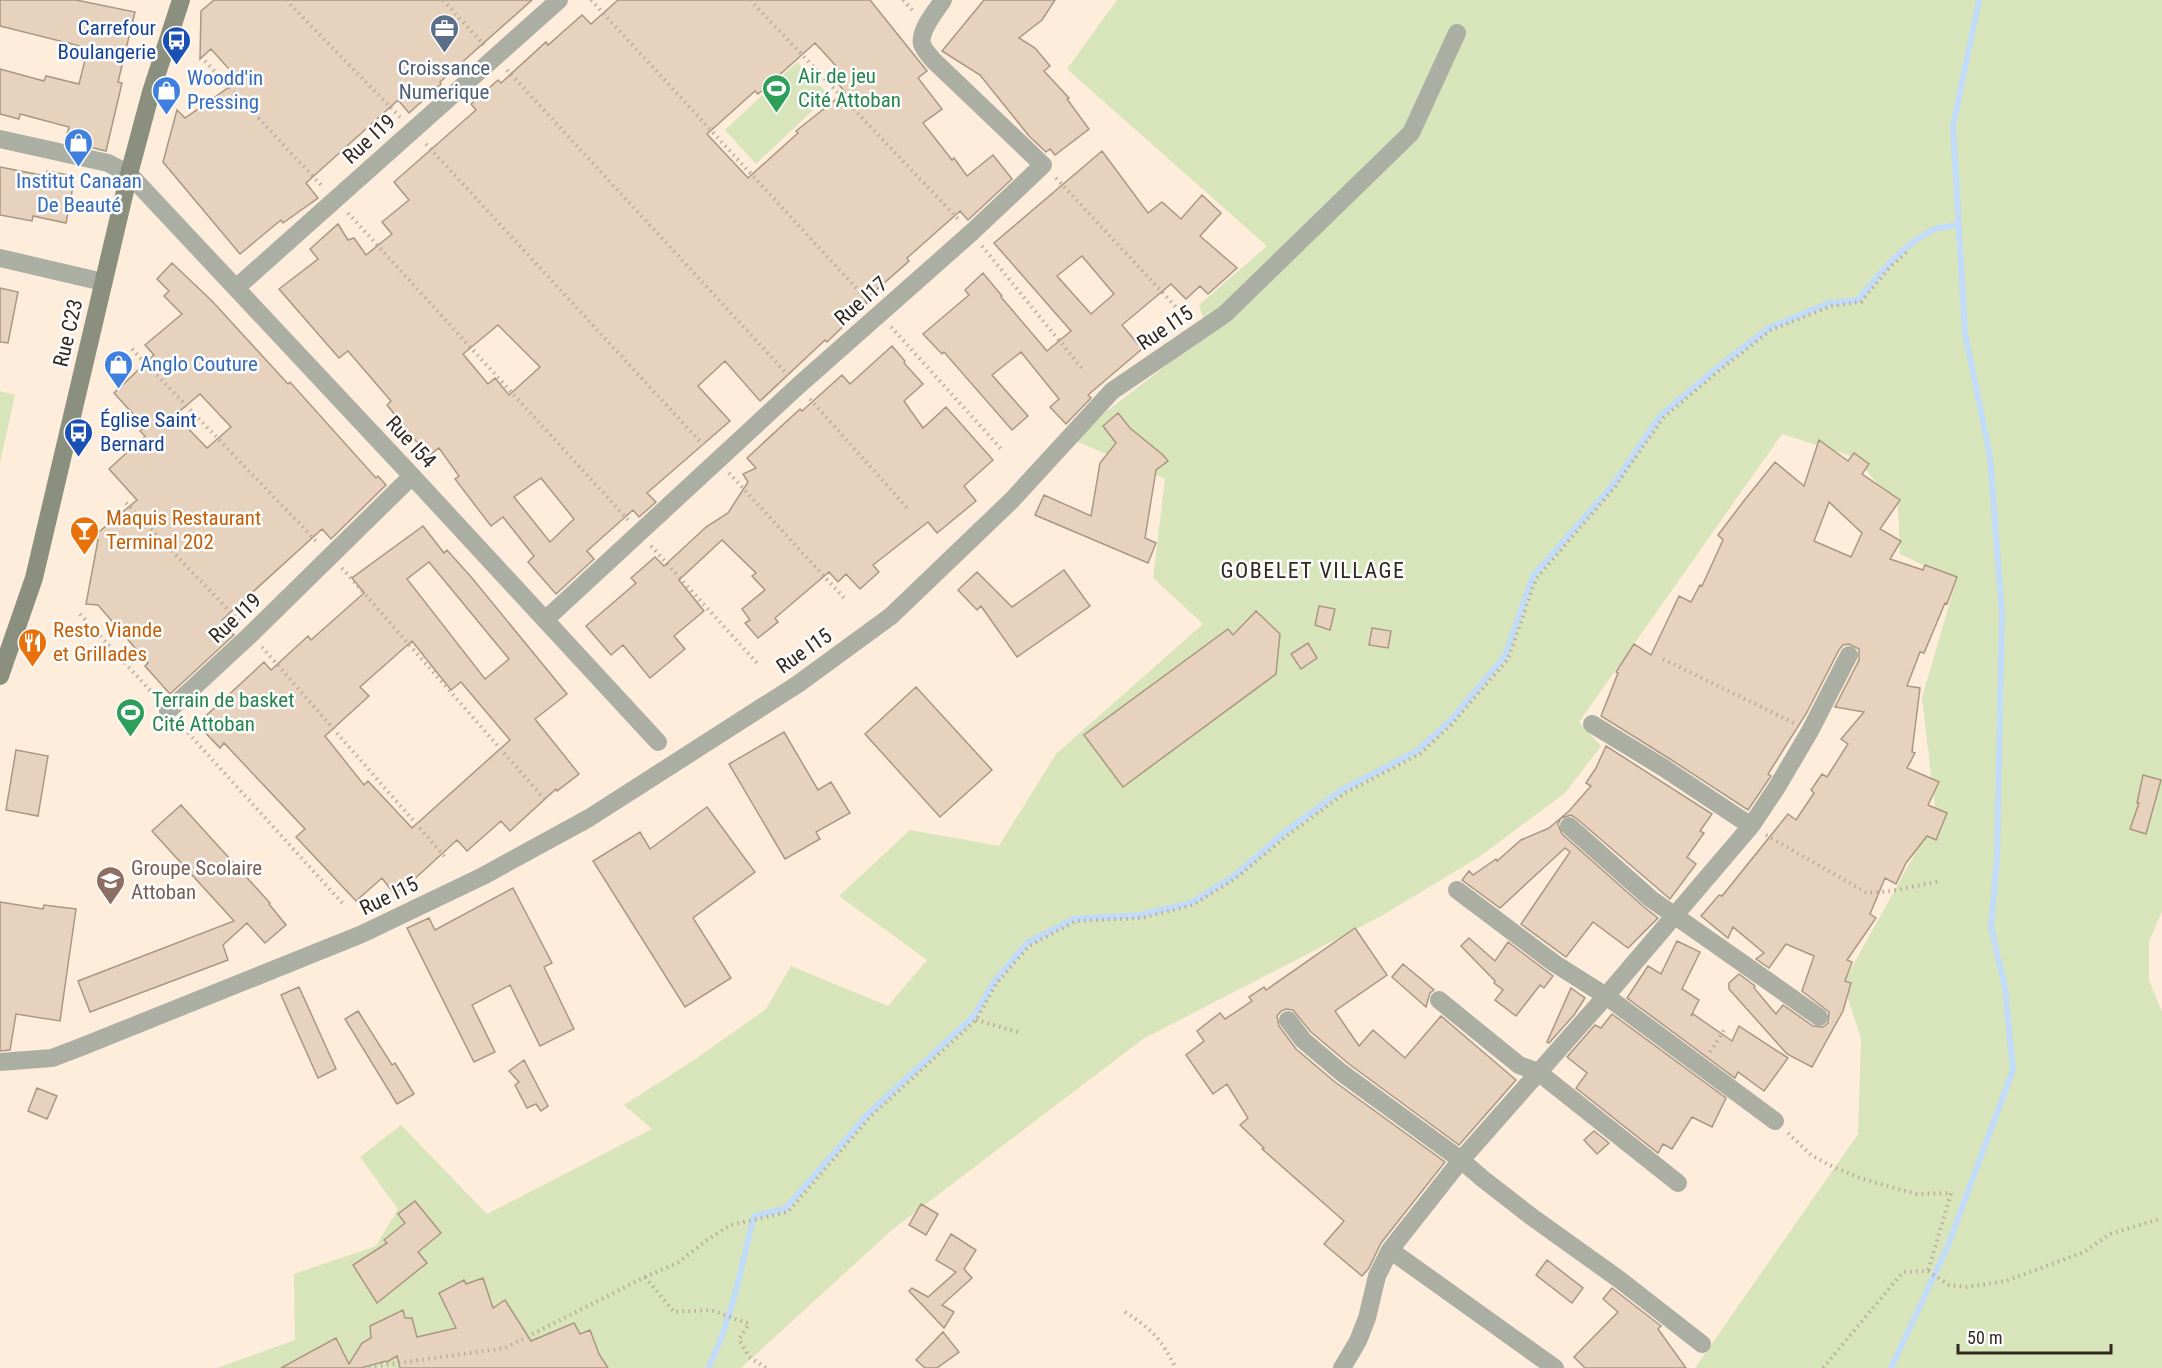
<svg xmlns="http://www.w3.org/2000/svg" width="2162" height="1368" viewBox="0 0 2162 1368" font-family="'Roboto Condensed',sans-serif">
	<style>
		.green { fill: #d8e4b9 }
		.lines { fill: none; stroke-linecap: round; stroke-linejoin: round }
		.stream { stroke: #c1dbf8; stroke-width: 6 }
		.building { fill: #e7d3bd; stroke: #aa9782; stroke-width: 1.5; fill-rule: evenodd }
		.path { stroke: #baac9d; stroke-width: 4; stroke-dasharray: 1.5 4.5; stroke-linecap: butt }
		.street { stroke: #abafa3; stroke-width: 18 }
		.secondary { stroke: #8a8f7e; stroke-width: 18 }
		.labels { text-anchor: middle; stroke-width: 5; stroke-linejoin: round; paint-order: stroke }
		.transit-label { font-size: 21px; fill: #164399; stroke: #fdfdfd; text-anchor: end }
		.service-label { font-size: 21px; fill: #4e5e75; stroke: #fdfdfd }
		.leisure-label { font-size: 21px; fill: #27864d; stroke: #fdfdfd; text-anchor: start }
		.shop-label { font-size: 21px; fill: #366cbe; stroke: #fdfdfd; text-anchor: start }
		.street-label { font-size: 21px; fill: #322a21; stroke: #fdfdfd }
		.food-label { font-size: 21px; fill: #c56008; stroke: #fdfdfd; text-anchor: start }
		.education-label { font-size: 21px; fill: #785e54; stroke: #fdfdfd; text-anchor: start }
		.neighbourhood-label { font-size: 22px; letter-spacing: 1.5px; fill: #322a21; stroke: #fdfdfd }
	</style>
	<rect width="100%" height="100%" fill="#feeddb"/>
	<path class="green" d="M1117,0h1045v911l-13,31v38l13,32v356h-467l163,-234 3,-95 -18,-56 93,-167 -14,-118 34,-117 -56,-27 -2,-48 -44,-49 -72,-23 -203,288 22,24 -36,47 -86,64 -96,58 -240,124 -250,190 -152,139h-524l78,-28 -1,-66 82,-28 22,-37 -38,-52 41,-32 86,89 165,-85 -28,-24 70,-45 72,-51 25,-43 97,40 39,-46 -88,-64 71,-66 89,16 57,-92 147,-130 -50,-46 12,-99 -94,-40 137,-106 -9,-28 68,-59 -200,-177z
		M797,62l32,33 -73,69 -31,-34z
		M0,391l15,4 -15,68z"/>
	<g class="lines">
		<path class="stream" d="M708,1368c24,-47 33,-101 46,-152l31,-7 83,-95 105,-97 21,-35 33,-39 47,-24 66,-4 51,-12 43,-27 51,-44 57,-42 75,-39 33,-30 55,-65 28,-80 80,-91 47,-69 58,-49 51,-39 60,-25 29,-3c22,-27 45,-56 77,-71 7,-3 15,-1 23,-5
			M1891,1368l56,-120 66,-178 -8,-83 -14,-60 6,-69 5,-244 -12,-158 -25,-123 -12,-207 26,-126"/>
	</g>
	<path class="building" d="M0,0h76l59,12 -17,70 4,1 -16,68 -41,-10 4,-14 -49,-13 -1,5 -19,-5v-45l44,12 2,-5 33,8 9,-36 -88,-22z
		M214,0h318l-92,82 1,2 -32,29 -11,-13 -92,83 12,15 -35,25 -2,-3 -41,34 -77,-92 14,-52 8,8 54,-38 -28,-31 -11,10 1,-48z
		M618,0h252l57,71 -9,7 24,31 -19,14 29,37 2,-2 13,18 26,-21 19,24 -44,41 -8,-9 -53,47 2,3 -44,39 2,3 -40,39 -2,-2 -65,61 -35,-40 -27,25 32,35 -83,72 9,9 -17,15 -6,-7 -46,41 7,8 -38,35 -28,-32 6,-6 -31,-39 -12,9 -36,-47 4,-3 -20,-28 -11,8 -41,-51 4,-4 -43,-50 -9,7 -60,-69 39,-30 -8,-10 28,-25 10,16 6,-2 12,17 26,-21 -10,-12 27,-22 -15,-18 82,-72 -5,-6 27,-24 3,3 45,-41 2,3 34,-30 9,9zM815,43l21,23 -7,7 16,19 -49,39 2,2 -50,45 -41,-44 48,-43 3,3zM498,325l42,42 -31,28 -14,-17 -7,6 -25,-30zM541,478l33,41 -24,23 -36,-45z
		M984,0h71l-13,20 -23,18 16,10 15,18 -6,5 25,27 -2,1 22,30 -34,26 -5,-6 -4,3 -17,-16 -49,-61 -38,-24z
		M1102,151l46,62 14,-11 19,17 21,-24 19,18 -21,23 37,32 -29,26 -8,-8 -14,13 -15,-15 -49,41 20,24 -54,46 3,3 -25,26 -16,-17 9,-8 -38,-47 -29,23 36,41 -16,14 -68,-78 -2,2 -19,-20 46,-39 -4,-5 18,-17 19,23 -1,1 46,54 24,-20 -77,-88zM1082,256l32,38 -23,20 -34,-38z
		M0,167l46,9 1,-5 28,5 -9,47 -33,-7 -1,5 -32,-6z
		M172,263l40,38 76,83 2,-2 86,96 2,-2 8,9 -55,54 -9,-10 -100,91 12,15 -64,59 -25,-28 3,-3 -50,-58 -12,-1 12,-64 -4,-4 43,-36 -28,-31 36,-33 -5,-5 5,-4 -31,-34 40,-38 -9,-10 37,-31 -18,-18 5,-5 -12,-12zM200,394l31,33 -24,21 -32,-33z
		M0,288l18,4 -10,51 -8,-1z
		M892,346l13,15 -1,2 19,21 -19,17 19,27 23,-21 47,53 -29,26 12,15 -39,32 -9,-11 -55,43 6,7 -19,17 -14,-15 -8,8 -9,-10 -54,46 3,4 -20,16 -13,-15 5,-3 -8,-11 23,-19 -13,-14 4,-3 -34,-33 -43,40 25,31 -30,25 11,13 -35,29 -27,-33 -12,10 -25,-29 50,-43 -5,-5 24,-21 9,9 42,-39 22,-14 20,-31 -5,-8 13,-6 -9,-10 53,-49 2,2 40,-36 8,9z
		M1118,413l12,15 33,27 5,6 -12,9 -11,68 11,5 -8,20 -113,-48 9,-20 47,21 9,-53 16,-20 -13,-17z
		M1819,440l29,21 6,-8 15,11 -7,10 38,26 -20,29 21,12 -11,18 33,11 2,-5 32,12 -10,27 -2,-1 -21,50 -4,-1 -13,34 13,2 -8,64 3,1 -8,15 32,14 -11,23 19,8 -11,27 -9,-4 -21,27 -10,21 -11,-6 -15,36 6,4 -29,42 5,2 -7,19 6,2 -8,28 -31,56 -25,-13 -58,-65v-6l10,-9 16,12 -1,2 22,26 7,-9 30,21 10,1 5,-4 1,-11 -27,-21 12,-35 -28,-12 -17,24 -13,-9 8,-6 -31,-26 -5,11 -27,-22 18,-21 3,1 66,-82 8,6 18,-27 -3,-3 11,-16 5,3 21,-33 -7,-5 23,-27 -29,-5 24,-47v-11l-10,-5 -6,1 -4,5 -33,64 -38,60 3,2 -23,34 -78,-51 -69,-43 17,-43 -2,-1 18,-28 17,11 28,-59 12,6 9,-17 2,1 21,-46 -5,-5 25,-33 32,-40 29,24zM1829,502l33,31 -11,24 -37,-16z
		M423,526l21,27 3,-3 25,28 95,116 -32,25 44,55 -22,17 -1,-2 -46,42 -9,-10 -34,30 -10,-11 -48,44 -15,10 -12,-16 -26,23 -60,-64 9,-8 -81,-86 -4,5 -23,-24 67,-62 7,8 37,-34 3,4 53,-47 -12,-15zM429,562l80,97 -24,20 -78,-100zM412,641l39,49 10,-8 49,58 -98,88 -44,-47 -4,4 -39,-49 44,-40 -9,-9z
		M1064,570l26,36 -73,51 -36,-51 -4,4 -19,-20 19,-18 35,35z
		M1319,606l16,3 -5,21 -15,-5z
		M1256,611l24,23 -4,40 -153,113 -39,-52 144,-106 5,6z
		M1372,628l19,3 -3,17 -19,-3z
		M1308,643l9,15 -16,11 -10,-15z
		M916,687l76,83 -52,47 -75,-83z
		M784,732l34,58 13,-8 19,31 -34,19 4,7 -35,20 -56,-95z
		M1606,746l106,68 -12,17 4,2 -17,24 9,7 -26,35 -94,-81 -5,-3 -10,3 -3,6 4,10 82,73 14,11 -30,30 -35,-26 -27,35 -45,-33 49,-72 -5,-4 -65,60 -38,-28 7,-9 4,4 23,-16 1,2 24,-21 28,-12 20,-17 22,-25 -5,-3 10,-15z
		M16,750l32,6 -10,60 -32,-6z
		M2143,775l18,5 -15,54 -16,-5 9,-26h-2z
		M181,805l89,98 -1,1 17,21 -21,18 -18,-20 -24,22 5,15 -138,52 -12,-31 156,-60 -82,-90z
		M707,807l48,65 -62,46 38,60 -46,29 -92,-146 47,-29 10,17z
		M513,888l39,75 -8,4 30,62 -34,17 -30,-61 -38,20 23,47 -21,10 -67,-134 22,-10 6,12z
		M0,902l43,7 1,-4 32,4 -16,112 -44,-7 -6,36 -10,1z
		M1355,928l32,47 -52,36 24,35 14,-16 32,28 36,-42 75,64 -57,65 -110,-81 -38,-32 -18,-22 -7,-1 -5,2 -4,5 2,10 17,23 39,33 110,80 -64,81 -12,25 -7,8 -38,-32 20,-23 -82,-72 2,-1 -24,-23 8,-7 -21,-34 -14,10 -27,-39 18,-14 -7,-10 23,-18 5,6 27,-18 -3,-4 15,-10 2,3z
		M1469,938l26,23 13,-19 45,34 -9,12 -4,-3 -24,31 -21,-16 8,-10 -9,-7 1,-2 -34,-35z
		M1677,941l23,11 -18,37 17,11 -8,16 2,-2 39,27 7,-15 49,32 -24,33 -26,-19 -3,6 -108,-80 21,-32 13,8z
		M1403,964l31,26 -4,3 -4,14 -34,-30z
		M299,987l37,82 -18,9 -37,-83z
		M1571,988l14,10 -11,17 -25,28 -2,-1z
		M358,1011l34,54 3,-2 19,31 -17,10 -52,-85z
		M1612,1014l114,84 -14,29 -20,-10 -20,32 -9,-5 -5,9 -82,-65 11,-15 -20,-16 28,-32 6,3z
		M524,1060l24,46 -7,5 -5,-7 -9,4 -12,-23 4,-3 -10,-11z
		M37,1088l20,8 -10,23 -19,-8z
		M1594,1131l15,12 -12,11 -13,-14z
		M415,1201l26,32 -23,19 9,11 -50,40 -24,-38 34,-22 -3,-3 21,-17 -7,-9z
		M921,1204l17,10 -12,21 -17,-10z
		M951,1234l25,16 -12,19 8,9 -30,27 12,7 -10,16 -35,-37 3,-3 16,9 28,-25 -20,-12z
		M1547,1260l36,28 -11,15 -36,-28z
		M483,1278l10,30 12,-8 26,41 43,-18 6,11 10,-4 9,24 9,14h-208l-3,-12 -10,6 -1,-1 -25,7h-80l55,-30 13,26 13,-21 9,-5 -1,-12 33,-16 2,8h7l5,19 39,-9 -17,-35 25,-13 2,4z
		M1612,1288l49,38 -3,3 28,39h-101l-11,-11 44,-45 -15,-13z
		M943,1332l16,20 -22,16h-12l-9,-8z"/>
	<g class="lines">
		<path class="path" d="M286,0l114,117
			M443,0l41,45
			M591,0l277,301
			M750,0l209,220
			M903,0l10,11
			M205,61l117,125
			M507,70l280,304
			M426,144l279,303
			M1056,178l120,129
			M348,213l280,307
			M982,246l102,125
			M891,327l112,124
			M132,349l186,194
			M810,399l99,111
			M729,473l115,125
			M126,503l113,118
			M651,546l106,117
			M342,568l205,234
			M80,614l77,84
			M262,647l183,210
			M1663,659l131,64
			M180,724l165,182
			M1766,835l101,58 24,-2 50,-10
			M976,1020l45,13
			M1710,1052l14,-22
			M1788,1133l23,22 22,12 30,12 53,15 35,-1 -23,78
			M645,1277l29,35 37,-2 38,14 -10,15 10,18 17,11
			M1125,1312c28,18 35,26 51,56
			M363,1368l142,-20 140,-71 34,-15 28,-22 24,-15 57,-13 82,-95 106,-97 20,-36 33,-38 47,-25 66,-3 51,-13 43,-27 52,-43 57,-42 75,-39 32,-30 56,-65 28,-80 79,-92 48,-69 57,-48 51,-40 60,-24 30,-4 29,-35 18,-16
			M1823,1368l80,-96 25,-1 21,14 18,2 39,-6 78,-29 26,-18 52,-16"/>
		<path class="street" d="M0,139l108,24 21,11 283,302 246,266
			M0,258l103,24
			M236,288l323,-288
			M545,620l253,-234 173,-153 72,-68 -110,-105c-4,-5 -9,-10 -11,-16 -3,-14 14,-33 21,-44
			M168,711l83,-77 161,-158
			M1592,724l72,44 87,58
			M1569,826l82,73 168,118
			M1457,890l97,73 52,33 169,125
			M1439,1000l80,65 19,7 140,111
			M1288,1020l15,20 39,33 119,87 22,19 49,38 88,63 82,64
			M0,1062l52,-4 29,-11 281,-113 121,-58 106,-58 209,-134 93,-68 121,-116 100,-109 113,-77 186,-181 46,-100
			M1390,1250l165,118
			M1342,1368l16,-27 9,-23 10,-42 13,-26 71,-90 145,-164 145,-170 26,-39 33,-56 39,-76"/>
		<path class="secondary" d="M0,676l34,-98 95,-404 22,-82 30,-92"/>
	</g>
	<defs>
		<symbol id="office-pin" viewBox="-11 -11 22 30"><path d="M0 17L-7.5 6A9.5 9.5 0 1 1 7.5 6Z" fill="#5c6f8a" stroke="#fdfdfd"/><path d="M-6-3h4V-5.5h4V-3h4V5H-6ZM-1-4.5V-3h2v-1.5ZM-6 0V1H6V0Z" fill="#fff"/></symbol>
		<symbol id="bus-pin" viewBox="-11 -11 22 30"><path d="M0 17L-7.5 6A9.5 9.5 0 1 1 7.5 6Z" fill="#1a4fb4" stroke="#fdfdfd"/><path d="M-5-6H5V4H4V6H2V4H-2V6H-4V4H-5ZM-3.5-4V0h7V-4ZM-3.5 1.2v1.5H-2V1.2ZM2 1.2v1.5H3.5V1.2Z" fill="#fff"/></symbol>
		<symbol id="stadium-pin" viewBox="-11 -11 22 30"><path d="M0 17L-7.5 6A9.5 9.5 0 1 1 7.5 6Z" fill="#2e9e5b" stroke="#fdfdfd"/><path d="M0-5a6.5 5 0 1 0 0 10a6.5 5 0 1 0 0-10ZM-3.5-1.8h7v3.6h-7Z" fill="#fff"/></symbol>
		<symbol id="shop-pin" viewBox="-11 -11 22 30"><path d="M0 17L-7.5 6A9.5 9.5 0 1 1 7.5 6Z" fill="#3f7fe0" stroke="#fdfdfd"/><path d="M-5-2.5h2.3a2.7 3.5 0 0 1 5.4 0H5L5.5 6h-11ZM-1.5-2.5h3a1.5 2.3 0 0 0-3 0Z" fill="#fff"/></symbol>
		<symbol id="bar-pin" viewBox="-11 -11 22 30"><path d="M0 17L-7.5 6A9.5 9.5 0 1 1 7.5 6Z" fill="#e8710a" stroke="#fdfdfd"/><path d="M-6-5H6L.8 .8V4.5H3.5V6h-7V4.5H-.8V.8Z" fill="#fff"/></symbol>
		<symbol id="restaurant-pin" viewBox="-11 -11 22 30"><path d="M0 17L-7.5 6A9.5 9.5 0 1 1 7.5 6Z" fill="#e8710a" stroke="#fdfdfd"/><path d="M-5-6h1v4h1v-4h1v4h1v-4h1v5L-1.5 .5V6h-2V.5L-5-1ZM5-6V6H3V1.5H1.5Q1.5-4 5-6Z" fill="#fff"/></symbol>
		<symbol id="school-pin" viewBox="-11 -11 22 30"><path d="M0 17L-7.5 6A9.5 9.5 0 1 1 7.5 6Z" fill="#8d6e63" stroke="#fdfdfd"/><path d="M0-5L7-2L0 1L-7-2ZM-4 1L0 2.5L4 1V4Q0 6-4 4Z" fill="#fff"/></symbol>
	</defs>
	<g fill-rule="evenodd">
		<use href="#office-pin" x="428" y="12" width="33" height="45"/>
		<use href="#bus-pin" x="160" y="24" width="33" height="45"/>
		<use href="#stadium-pin" x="760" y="72" width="33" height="45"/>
		<use href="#shop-pin" x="150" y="74" width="33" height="45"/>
		<use href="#shop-pin" x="62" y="126" width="33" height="45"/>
		<use href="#shop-pin" x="102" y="348" width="33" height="45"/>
		<use href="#bus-pin" x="62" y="416" width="33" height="45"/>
		<use href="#bar-pin" x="68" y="514" width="33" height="45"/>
		<use href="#restaurant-pin" x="16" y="626" width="33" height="45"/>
		<use href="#stadium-pin" x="114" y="696" width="33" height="45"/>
		<use href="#school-pin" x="94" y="864" width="33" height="45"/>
	</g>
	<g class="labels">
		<g class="transit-label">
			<text x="156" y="35">Carrefour<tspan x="156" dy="24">Boulangerie</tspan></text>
			<text x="100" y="427" text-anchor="start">Église Saint<tspan x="100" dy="24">Bernard</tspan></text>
		</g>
		<g class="service-label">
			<text x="444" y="75">Croissance<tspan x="444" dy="24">Numerique</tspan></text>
		</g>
		<g class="leisure-label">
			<text x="798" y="83">Air de jeu<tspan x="798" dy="24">Cité Attoban</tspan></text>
			<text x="152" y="707">Terrain de basket<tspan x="152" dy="24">Cité Attoban</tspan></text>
		</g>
		<g class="shop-label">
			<text x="187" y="85">Woodd'in<tspan x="187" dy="24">Pressing</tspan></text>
			<text x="79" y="188" text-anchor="middle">Institut Canaan<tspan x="79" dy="24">De Beauté</tspan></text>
			<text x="140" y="371">Anglo Couture</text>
		</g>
		<g class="street-label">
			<text transform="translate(369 139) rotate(-42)" y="7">Rue I19</text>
			<text transform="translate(861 301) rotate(-41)" y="7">Rue I17</text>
			<text transform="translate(1165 328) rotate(-34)" y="7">Rue I15</text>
			<text transform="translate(68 333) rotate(-77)" y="7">Rue C23</text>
			<text transform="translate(411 442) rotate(47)" y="7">Rue I54</text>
			<text transform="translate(235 618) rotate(-43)" y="7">Rue I19</text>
			<text transform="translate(804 651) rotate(-35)" y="7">Rue I15</text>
			<text transform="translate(389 896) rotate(-26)" y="7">Rue I15</text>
		</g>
		<g class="food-label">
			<text x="106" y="525">Maquis Restaurant<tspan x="106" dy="24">Terminal 202</tspan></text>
			<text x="53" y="637">Resto Viande<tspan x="53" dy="24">et Grillades</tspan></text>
		</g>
		<g class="education-label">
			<text x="131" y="875">Groupe Scolaire<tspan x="131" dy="24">Attoban</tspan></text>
		</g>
		<g class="neighbourhood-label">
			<text x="1313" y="578">GOBELET VILLAGE</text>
		</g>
	</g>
	<path d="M1958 1344v9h153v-9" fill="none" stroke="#322a21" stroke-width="3"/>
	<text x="1967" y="1344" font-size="18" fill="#322a21" stroke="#fdfdfd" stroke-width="4.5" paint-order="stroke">50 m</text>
</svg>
